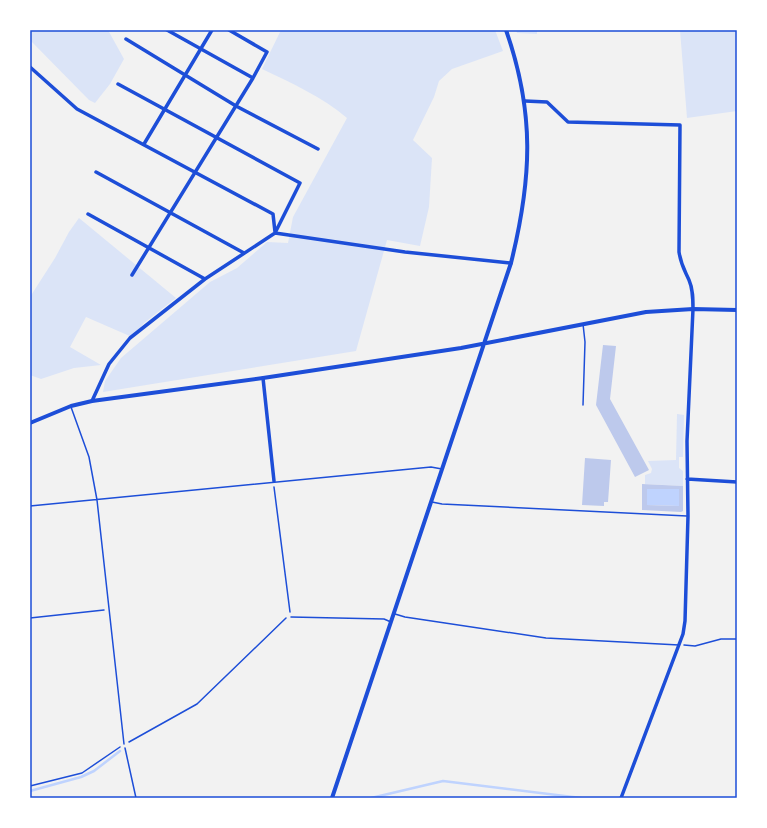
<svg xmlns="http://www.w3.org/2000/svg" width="767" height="828" viewBox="0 0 767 828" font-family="Signika,sans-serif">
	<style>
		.green { fill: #dbe4f7 }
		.water { fill: #bfd3fe }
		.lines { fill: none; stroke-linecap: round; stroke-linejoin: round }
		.stream { stroke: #bfd3fe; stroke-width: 2.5 }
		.building { fill: #bdc9ec; fill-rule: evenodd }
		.path { stroke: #1d4ed8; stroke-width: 1.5 }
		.service { stroke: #1d4ed8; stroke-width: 1.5 }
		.minor { stroke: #1d4ed8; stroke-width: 3.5 }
		.tertiary { stroke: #1d4ed8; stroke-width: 4 }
		.neatline { fill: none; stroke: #1d4ed8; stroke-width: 1.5 }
	</style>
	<rect width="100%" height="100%" fill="#f2f2f2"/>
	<path class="green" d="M30,30h78l16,29 -14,25 -15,19 -6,-3 -59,-60z
		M281,30h214l8,21 -51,18 -13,12 -5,16 -21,43 19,18 -3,49 -9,39 -33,-6 -31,111 -253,41 2,-11 16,-23 89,-76 27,-14 30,-26 21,1 5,-26 54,-99c-24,-21 -56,-35 -85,-49z
		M516,30h21v4l-20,-1z
		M680,30h57v81l-50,7z
		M79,218l97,80 -32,25 -12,14 -46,-20 -16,30 31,18 -27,3 -33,11 -11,-4v-78l25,-39 14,-26z
		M677,414l7,1 -1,42h-4v11l4,3v15l-38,-2v-9l6,-2 1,-4 -4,-8 28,-1z"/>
	<path class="water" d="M647,489h32v17l-32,-1z"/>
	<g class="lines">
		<path class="stream" d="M30,791l51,-14 13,-6 26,-20
			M371,798l72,-17 138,17"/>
	</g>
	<path class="building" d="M603,345l13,1 -6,53 39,71 -14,7 -39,-72z
		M585,458l26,2 -3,42h-4v4l-22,-1z
		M642,484l41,2v25l-2,1 -39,-2zM647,489h32v17l-32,-1z"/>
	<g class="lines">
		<path class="path" d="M274,487l16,125
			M30,618l74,-8
			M684,645l11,1 26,-7h16
			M129,742l68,-38 89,-86
			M125,748l11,50
			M30,786l52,-13 38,-26"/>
		<path class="service" d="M583,405l2,-63 -2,-18
			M71,407l18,50 8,43 27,244
			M432,502l10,2 245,12
			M30,506l401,-39 11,2
			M395,614l10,3 141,21 133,7
			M291,617l93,2 7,3
			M30,708v6"/>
		<path class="minor" d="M167,30l86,48
			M126,39l110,67 82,43
			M30,67l47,42 196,105 2,18
			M525,101l22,1 21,20 112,3 -1,127c2,13 5,17 10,28 4,9 4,19 4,29l-6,132 1,75 -3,105 -2,13 -62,164
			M144,144l68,-114
			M96,172l148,81
			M88,214l117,65
			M275,233l130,19 106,11
			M132,275l121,-197 14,-26 -38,-22
			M263,378l11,103
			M92,401l17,-37 21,-26 75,-59 70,-46 25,-50 -182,-99
			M687,479l50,3"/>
		<path class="tertiary" d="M30,423l41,-17 21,-5 171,-23 198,-30 185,-36 47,-3 44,1
			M332,798l179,-535c21,-85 24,-150 -5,-233"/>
	</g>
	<rect width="767" height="828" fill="none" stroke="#ffffff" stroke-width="62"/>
	<rect x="31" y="31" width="705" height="766" class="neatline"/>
</svg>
